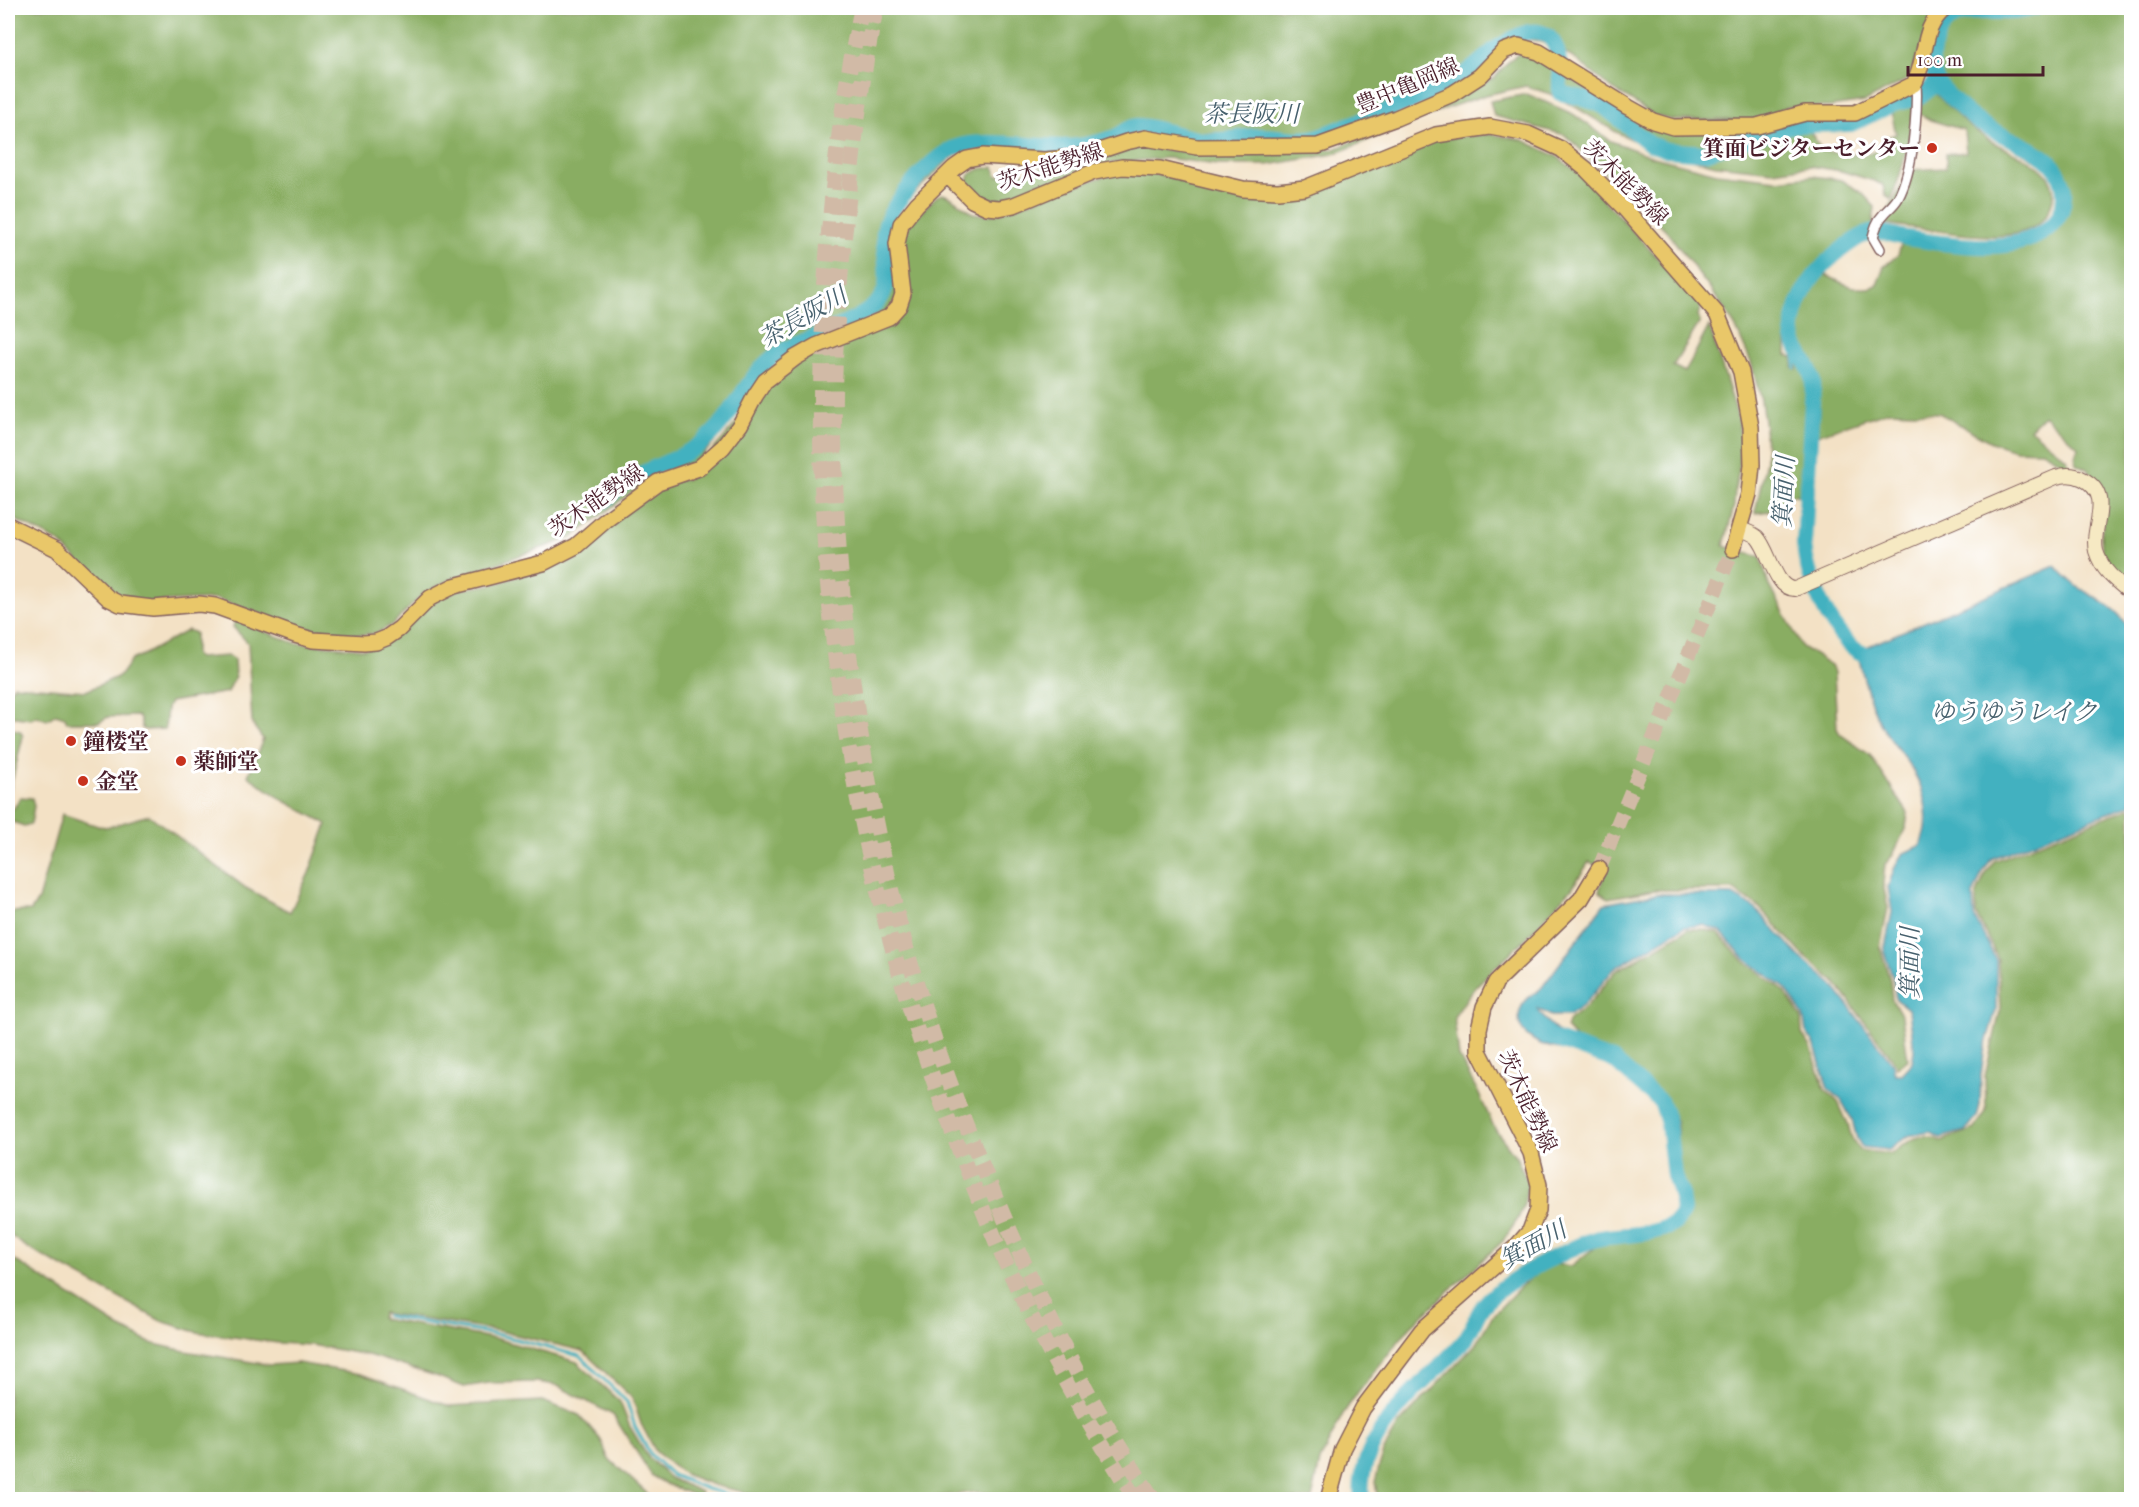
<svg xmlns="http://www.w3.org/2000/svg" width="2139" height="1507" viewBox="0 0 2139 1507" font-family="'IM FELL French Canon','Noto Serif JP',serif">
	<style>
		.forest { fill: #89ad62; stroke: #6a6646; stroke-width: 1.5 }
		.water { fill: #43b1c0; stroke: #466876; stroke-width: 1.5 }
		.lines { fill: none; stroke-linecap: round; stroke-linejoin: round }
		.stream { stroke: #43b1c0; stroke-width: 3 }
		.river { stroke: #43b1c0; stroke-width: 16 }
		.primary-tunnel { stroke: #d1baa6; stroke-width: 15; stroke-dasharray: 15 8; stroke-linecap: butt }
		.highway-tunnel { stroke: #d1baa6; stroke-width: 16; stroke-dasharray: 16 8; stroke-linecap: butt }
		.street-casing { stroke: #856361; stroke-width: 12 }
		.secondary-casing { stroke: #856361; stroke-width: 16 }
		.primary-casing { stroke: #856361; stroke-width: 18 }
		.street { stroke: #fff; stroke-width: 9 }
		.secondary { stroke: #f6e9c3; stroke-width: 14 }
		.primary { stroke: #e9c769; stroke-width: 15 }
		.poi-dot { fill: #c8321e; stroke: #fff; stroke-width: 2 }
		.labels { text-anchor: middle; stroke-width: 6; stroke-linejoin: round; paint-order: stroke }
		.street-label { font-size: 22px; fill: #4a1f2b; stroke: #fff }
		.poi-label { font-size: 22px; font-weight: bold; fill: #4a1f2b; stroke: #fff; text-anchor: start }
		.water-label { font-size: 24px; font-style: italic; fill: #47616e; stroke: #fff }
	</style>
	<rect width="100%" height="100%" fill="#fff"/>
	<filter id="ink" filterUnits="userSpaceOnUse"><feTurbulence type="fractalNoise" baseFrequency=".0167" numOctaves="2"/><feDisplacementMap in="SourceGraphic" scale="12" xChannelSelector="R" yChannelSelector="G"/><feConvolveMatrix kernelMatrix="1 2 1 2 8 2 1 2 1" color-interpolation-filters="sRGB"/></filter>
	<filter id="wash" filterUnits="userSpaceOnUse"><feTurbulence type="fractalNoise" baseFrequency=".008" numOctaves="4" result="noise"/><feDisplacementMap in="SourceGraphic" scale="24" xChannelSelector="R" yChannelSelector="G"/><feGaussianBlur stdDeviation="1.35" result="paint"/><feColorMatrix in="noise" values="0 0 0 0 0 0 0 0 0 0 0 0 0 0 0 0 0 1.4 0 .05"/><feComposite in="paint" operator="in"/></filter>
	<g filter="url(#wash)">
		<rect width="100%" height="100%" fill="#f3e1c5"/>
		<path class="forest" d="M8,8h1929l-28,69 -3,3 -41,22 -35,5h-42l-31,13h-84l-18,-4 -44,-28 -36,-29 -19,-11 -17,-7 -20,-3 -17,3 -40,42 -33,15 -100,36 -196,-2 -41,17 -43,4 -65,-4 -20,2 -14,8 -48,46 -8,12 -4,10v15l7,56 -11,14 -67,28 -68,33 -22,47 -12,19 -20,22 -41,13 -85,64 -119,41 -28,14 -31,31 -16,9 -16,2 -64,-8 -80,-28 -83,4 -24,-11 -51,-50 -51,-26z
			M1958,8h173v579l-18,-15 -11,-21 -1,-16 5,-30 -2,-9 -17,-27 -10,-5 -2,-8 3,-9 -34,-32 -14,14 36,29 3,6 -1,2 -26,-15 -27,-1 -24,-8 -52,-29 -50,-2 -72,24c1,-19 4,-41 1,-60 -2,-13 -12,-22 -17,-33 -8,-20 8,-54 21,-69 18,9 37,21 55,12l7,-19 14,-11 7,-23c39,6 140,29 153,-27 2,-12 1,-24 -8,-34 -7,-9 -21,-14 -30,-20 -29,-16 -54,-32 -77,-56 -4,-4 -10,-8 -13,-13 -7,-12 -2,-28 2,-40 4,-14 12,-28 26,-34z
			M1518,54l13,1 115,69 157,-5 19,32 36,4 27,-5 -1,-12 12,-4 -5,-23 -31,14 -5,-7 48,-21 11,-2c0,30 -11,76 -23,105l-6,-6 -2,-9 -9,-4 -33,-10 -31,-5 -37,5 -57,-6 -61,-15 -39,-18 -39,-24 -27,-14 -24,-8 -40,9 -36,12 -116,47 -66,11h-51l-50,-7 -56,5 -99,35c-17,3 -35,4 -45,-14l3,-10 10,-5 14,-2 3,9c13,-1 43,-3 49,-12l83,-17 87,7 119,-5 113,-48 46,-23 16,-18z
			M1928,85c19,21 37,40 61,55 18,11 44,18 58,35 7,10 8,20 4,30 -13,44 -86,30 -119,25 -17,-2 -34,-4 -50,-7l28,-53 36,-2v-14l20,-2 -2,-22 -34,-10 -11,-7v-19z
			M1527,94l46,20 38,27 42,16 64,16 59,7 37,-4 29,4 20,13 13,14 -3,22c-40,12 -71,43 -82,84 -4,13 -3,28 -3,42l7,3 -1,10 4,1 1,-9 7,11 3,11 -4,78 -2,1 -2,34h-12l-18,16 -15,2 11,-53 -1,-32 -4,-27 -10,-39 -16,-36 -14,-22 -55,-74 -101,-95 -71,-19 -4,-15z
			M1490,134l33,6 33,16 24,18 121,131 -3,11 2,6 -27,44 12,6 24,-46 28,88 3,20 -1,37 -4,18 -1,17 -10,40c12,5 24,7 37,11l7,25 34,65 29,18 3,8 3,55 3,6 30,21 38,58 -2,14 -13,28 -8,9 -2,20 5,24 -8,39 10,33 2,20 10,16 6,44 -11,7 -3,-6 -59,-79 -33,-28 -43,-47 -26,-17h-78l-47,8 -9,-6 6,-23 -16,-7 -17,26 -47,51 -50,48 -21,30 5,40 18,33 18,39 21,28 12,26 -4,21 -6,15 -15,22 -93,86 -52,65 -15,22 -23,47 -8,38 -274,1 -9,-3 -52,-5 -70,8h-103l-52,-6 -39,-9 -29,-11 -28,-22 -15,-28 -8,-25 -50,-48 -83,-20 -118,-18 -1,6 116,20 80,23 43,40 10,25 18,30 22,21 31,14 -2,5 -33,-13 -14,-8 -39,-61 -57,-30 -20,-3 -47,1 -25,4 -28,-11 -68,-21 -57,-10 -33,-2 -82,-11 -35,-11 -133,-73 -20,-14v-322l23,-1 7,-11 24,-86 36,12 10,1 41,-12 97,73 44,24 19,-39 18,-49 -44,-24 -35,-24 15,-37 -11,-15 -4,-81 -15,-16 2,-7 60,23 71,6 69,-48 21,-11 38,-6 49,-16 118,-83 28,-7 81,-94 27,-24 98,-42 8,-79 7,-16 27,-27 6,-2 7,3 23,16 14,2 10,-1 52,-20 75,-24 34,4 119,24 161,-59z
			M188,630l7,3v22l3,3 30,-2 6,4 1,16 -7,16 -58,10 -3,6 -2,21 -20,1 -3,-2 -2,-9 -3,-3 -29,1 -9,5h-32l-2,-5 -9,-3 -9,6 -10,-4 -6,3 -23,-3v-23l6,-8 72,6 31,-14 4,-3 10,-14 14,-6z
			M8,728l12,3 3,5 -15,63z
			M21,797l11,1 2,8 -3,18 -7,2 -11,-4 -5,4v-15l6,-3z
			M2131,807v692h-753l-3,-17 8,-30 16,-28 76,-79 18,-30 27,-28 21,-17 13,-6 17,2 29,-23 61,-8 17,-7 11,-17 -3,-17 -9,-20v-51l-12,-23 -51,-44 -36,-15 -12,-13 3,-8 18,-14 29,-35 72,-42h14l16,4 26,28 40,30 17,25 1,18 9,13 14,43 13,12 9,20 6,19 6,9 32,4c19,-14 27,-23 50,-13l34,-12 11,-18 -1,-35 15,-65 -2,-52 -22,-45v-18l8,-19 10,-16z
			M8,1256l111,71 31,16 35,8 85,14 28,-2 63,11 88,32 93,-5 37,14 22,25 7,18 42,38 10,3h-652z"/>
		<path class="water" d="M2055,566c7,7 14,14 22,20 21,14 44,23 54,47v171l-140,55 -10,17 -8,19 1,21 22,44v50l-11,37 -4,28 -1,30 -3,12 -12,14 -25,7 -10,-6 -22,4 -19,14 -27,-3 -5,-8 -5,-19 -11,-20 -13,-11 -14,-46 -8,-11 -3,-17 -17,-26 -41,-30 -25,-28 -17,-6 -19,2 -70,42 -30,36 -16,11h-17l-13,-7c6,12 25,29 37,34l-2,7c-14,-1 -26,-2 -38,-9 -26,-15 -18,-39 5,-51l64,-86 53,-10 76,1 23,14 43,47 33,28 61,80 2,10h7l10,-11 2,-13 -5,-40 -13,-11 -3,-21 -9,-26 8,-40 -4,-25 6,-18 8,-15 19,-9c13,-28 2,-62 -16,-86 -8,-12 -19,-24 -26,-38 -11,-22 -16,-46 -22,-70z"/>
		<g class="lines">
			<path class="stream" d="M1795,368l2,-18
				M386,1316l113,19 81,21 47,46 8,25 16,28 21,20 35,14 42,11"/>
			<path class="river" d="M605,500c8,-7 15,-15 24,-20 26,-15 57,-22 80,-43 28,-25 38,-64 70,-84 29,-18 74,-26 98,-50 18,-17 5,-49 7,-71 3,-24 46,-73 68,-83 24,-12 80,-2 109,-2 17,0 37,-4 54,-10 7,-3 14,-10 22,-11 13,-1 49,12 65,14 18,2 37,-3 55,-4 18,-1 37,5 55,2 11,-2 24,-8 34,-12 39,-14 90,-31 123,-55 10,-7 18,-16 28,-23 12,-7 30,-21 45,-15 22,9 17,42 18,60l22,5 21,8 47,38 17,6 38,3 51,-17 38,-11 57,-1 43,-20 26,-7 10,-8 5,-9
				M1878,656c-7,-1 -17,-2 -22,-6 -27,-20 -49,-72 -52,-105l9,-160c-1,-23 -22,-35 -20,-58 4,-36 26,-61 53,-81 8,-6 19,-13 29,-14 10,0 21,4 31,6 43,6 115,21 148,-15 7,-8 10,-19 10,-29 -1,-40 -46,-50 -74,-65 -15,-8 -27,-18 -39,-31 -15,-15 -22,-26 -18,-48 3,-13 9,-27 22,-33 25,-11 53,0 80,-9
				M1362,1500c-8,-67 63,-115 102,-159 7,-9 11,-22 17,-32 13,-20 52,-42 74,-52 14,-6 31,-17 46,-19 20,-4 58,-2 75,-16 3,-3 5,-8 7,-11l-2,-16 -7,-19 -6,-53 -7,-21 -48,-42 -59,-21"/>
		</g>
	</g>
	<g filter="url(#ink)">
		<g class="lines">
			<path class="primary-tunnel" d="M1599,869l134,-320"/>
			<path class="highway-tunnel" d="M862,8c-21,91 -31,185 -37,278 -19,298 28,595 138,873 15,38 30,78 48,115 36,78 79,153 125,226
				M876,8c-13,61 -21,123 -27,185 -8,67 -14,135 -15,203 -2,161 19,324 54,481 27,119 70,235 119,347 41,95 88,191 147,276"/>
			<defs>
				<path id="street" d="M1880,249l-7,-12c2,-8 4,-16 10,-22 5,-6 11,-10 15,-17 15,-27 20,-86 18,-117"/>
				<path id="secondary" d="M1740,529c6,2 12,4 17,8 13,14 18,53 38,52l261,-112c10,-3 18,-3 27,2 32,17 7,48 13,72 6,20 21,31 36,43"/>
				<path id="primary" d="M947,175l25,25 15,7 12,1 15,-3 80,-33 28,-5 38,2 83,20 35,2 27,-3 131,-53 54,-8 38,7 33,15 25,20 40,41 91,104 24,58 10,55 1,38 -3,29 -16,55
					M8,525l49,24 51,49 12,6 33,4 46,-4 16,2 80,29 18,5 51,3 12,-1 10,-4 13,-9 31,-31 24,-12 89,-23 33,-17 30,-26 52,-38 41,-14 24,-21 17,-22 15,-29 10,-15 30,-23 21,-12 73,-29 10,-11 4,-12 -6,-50 4,-20 16,-20 37,-36 13,-9 16,-3 61,4 24,-2 22,-4 36,-12 19,-4 52,9 121,-1 78,-28 56,-24 28,-18 24,-25 14,-5 21,6 89,55 25,14 20,6 84,-1 48,-13h50l59,-29c14,-26 6,-57 32,-76
					M1328,1500l14,-51 21,-41 59,-78 94,-83 14,-16 8,-21 1,-25 -8,-32 -52,-102v-22l5,-22 12,-25 85,-83 18,-30"/>
			</defs>
			<use href="#street" class="street-casing"/>
			<use href="#secondary" class="secondary-casing"/>
			<use href="#primary" class="primary-casing"/>
			<use href="#street" class="street"/>
			<use href="#secondary" class="secondary"/>
			<use href="#primary" class="primary"/>
		</g>
	</g>
	<g class="poi-dot">
		<circle cx="1932" cy="148" r="6"/>
		<circle cx="71" cy="741" r="6"/>
		<circle cx="181" cy="761" r="6"/>
		<circle cx="83" cy="781" r="6"/>
	</g>
	<g class="labels">
		<g class="street-label">
			<text transform="translate(1407 85) rotate(-23)" y="8">豊中亀岡線</text>
			<text transform="translate(1050 166) rotate(-18)" y="8">茨木能勢線</text>
			<text transform="translate(1626 182) rotate(45)" y="8">茨木能勢線</text>
			<text transform="translate(596 500) rotate(-35)" y="8">茨木能勢線</text>
			<text transform="translate(1528 1101) rotate(65)" y="8">茨木能勢線</text>
		</g>
		<g class="poi-label">
			<text x="1920" y="156" text-anchor="end">箕面ビジターセンター</text>
			<text x="83" y="749">鐘楼堂</text>
			<text x="193" y="769">薬師堂</text>
			<text x="95" y="789">金堂</text>
		</g>
		<g class="water-label">
			<text x="1251" y="122">茶長阪川</text>
			<text transform="translate(803 317) rotate(-30)" y="8">茶長阪川</text>
			<text transform="translate(1784 492) rotate(-87)" y="8">箕面川</text>
			<text x="2014" y="720">ゆうゆうレイク</text>
			<text transform="translate(1910 963) rotate(-90)" y="8">箕面川</text>
			<text transform="translate(1533 1245) rotate(-29)" y="8">箕面川</text>
		</g>
	</g>
	<rect width="2139" height="1507" fill="none" stroke="#fff" stroke-width="30"/>
	<path d="M1908 66v9h135v-9" fill="none" stroke="#4a1f2b" stroke-width="3"/>
	<text x="1917" y="66" font-size="18" fill="#4a1f2b" stroke="#ffffff" stroke-width="4.5" paint-order="stroke">100 m</text>
</svg>
